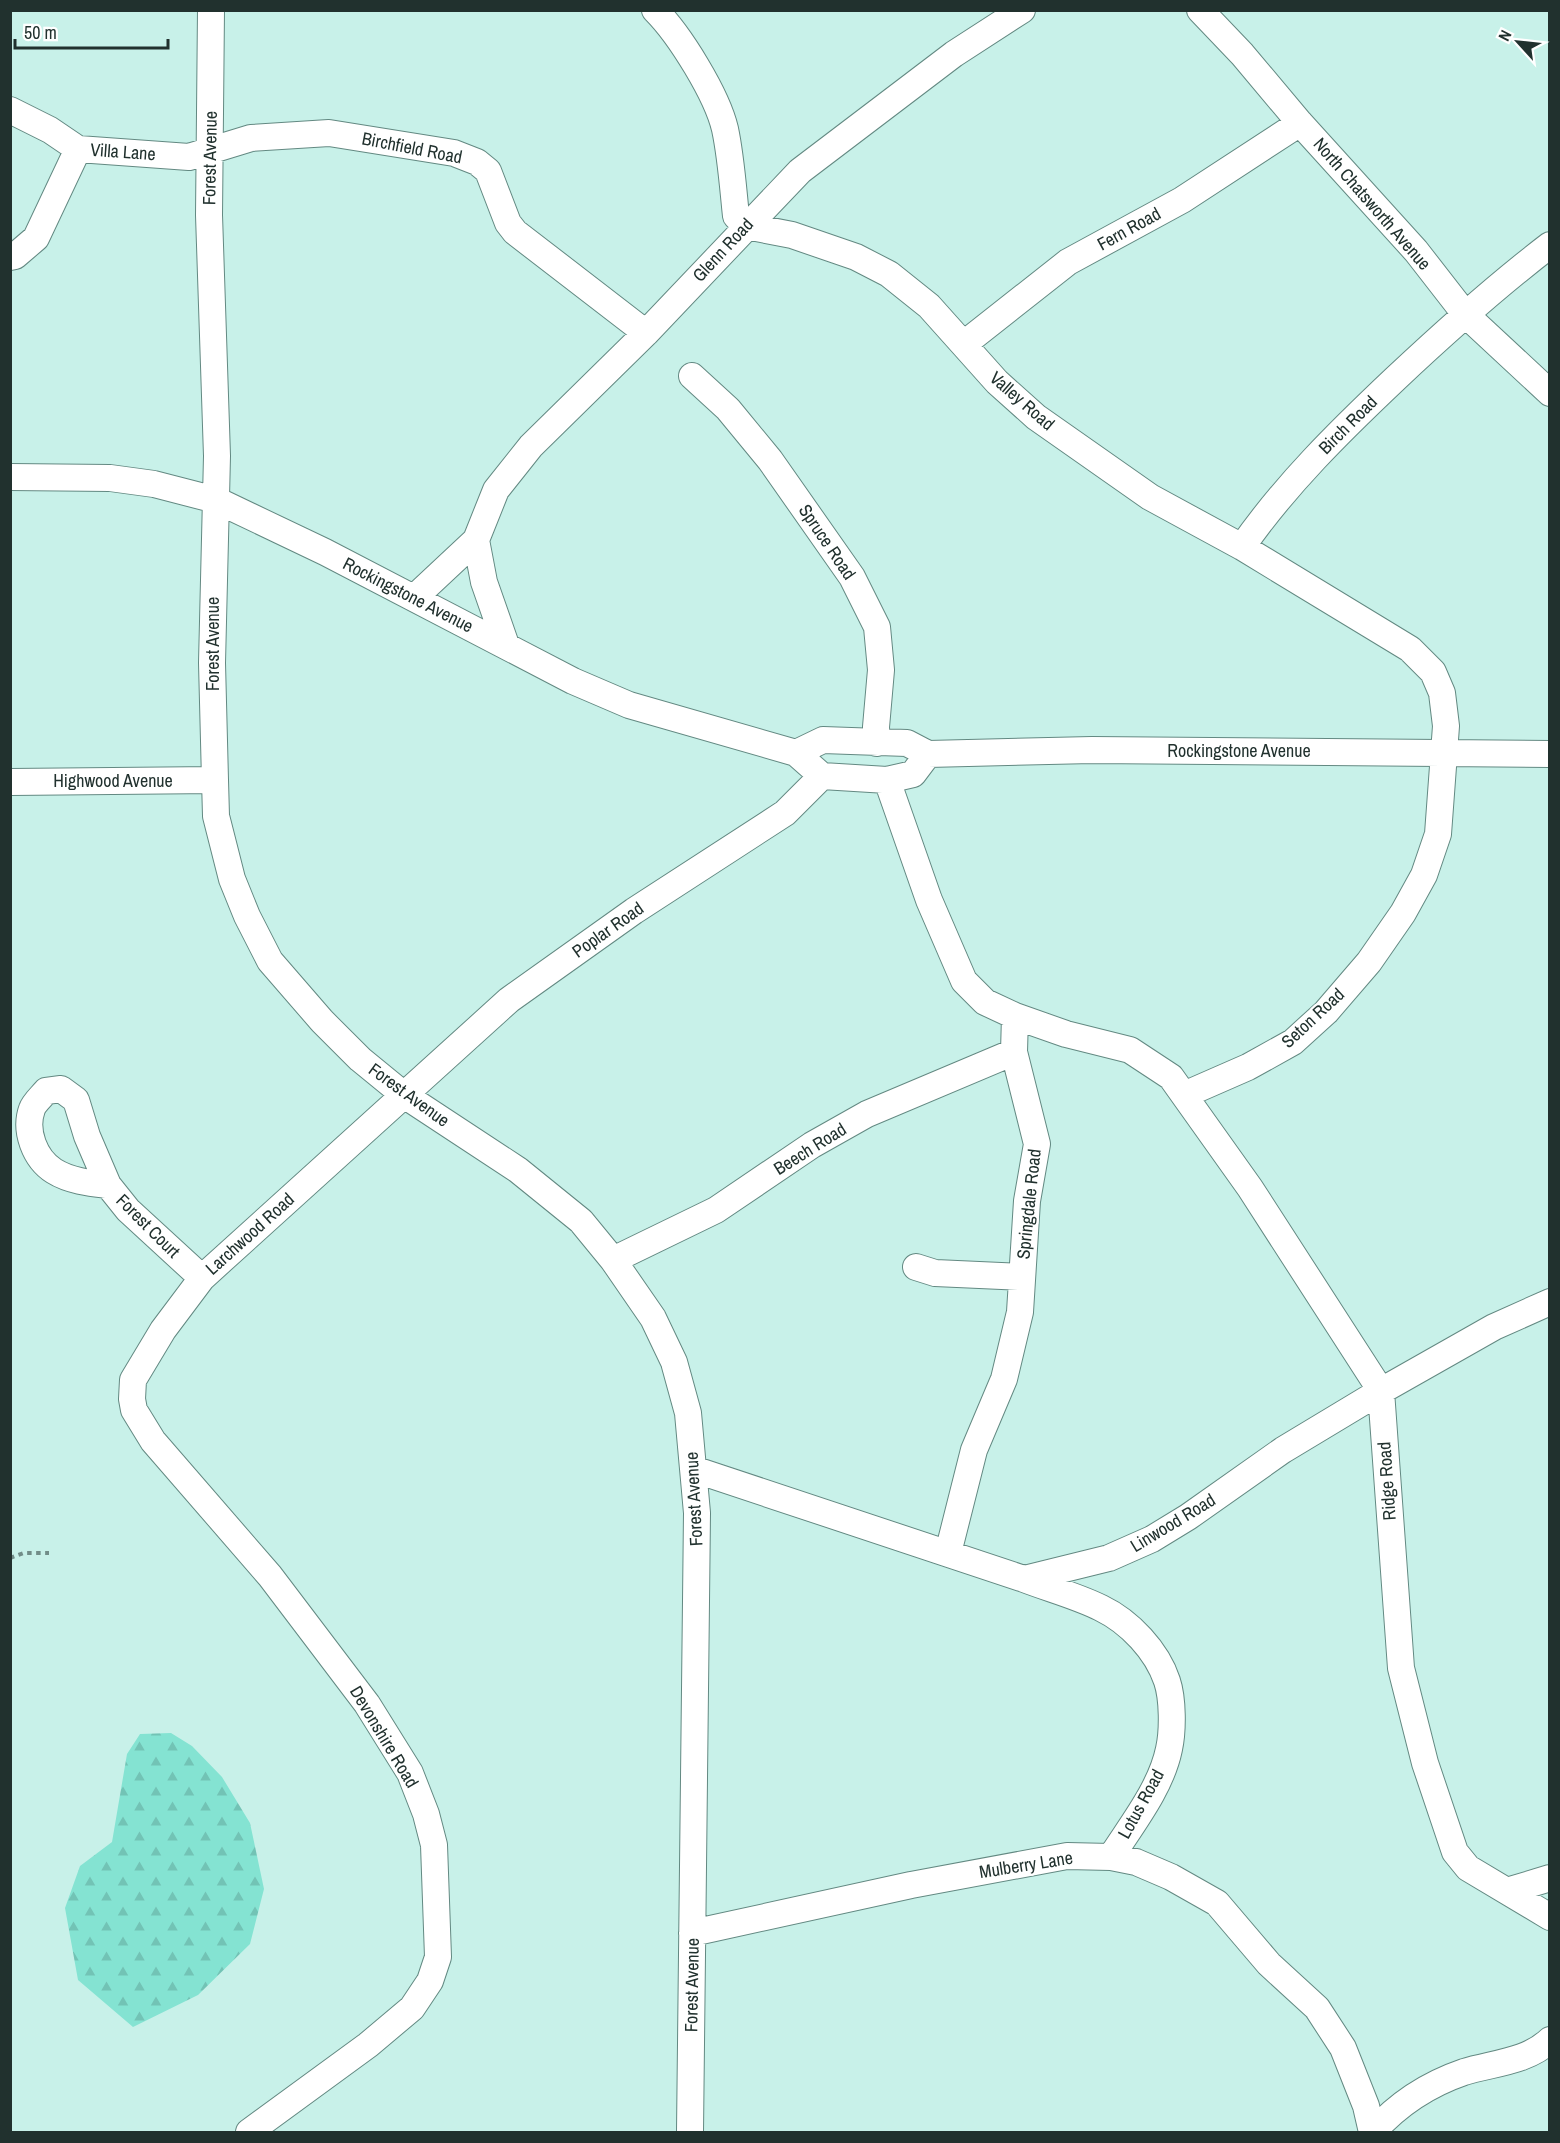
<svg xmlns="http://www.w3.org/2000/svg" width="1560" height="2143" viewBox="0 0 1560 2143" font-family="'Archivo Narrow',sans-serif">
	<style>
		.forest { fill: url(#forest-firs) }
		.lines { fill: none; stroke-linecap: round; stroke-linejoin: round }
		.minor-casing { stroke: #638982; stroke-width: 28 }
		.path { stroke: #718d88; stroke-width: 4; stroke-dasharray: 4.5 4.5; stroke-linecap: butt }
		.minor { stroke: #fff; stroke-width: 26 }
		.labels { text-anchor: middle; stroke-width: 4.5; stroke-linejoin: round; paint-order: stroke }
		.street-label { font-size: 18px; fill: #21312e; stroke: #fff }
	</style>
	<defs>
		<pattern id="forest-firs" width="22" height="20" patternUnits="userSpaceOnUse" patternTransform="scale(1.5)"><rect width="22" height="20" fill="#84e3d2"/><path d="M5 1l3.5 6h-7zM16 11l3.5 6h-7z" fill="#72c3b5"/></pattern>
	</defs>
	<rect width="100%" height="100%" fill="#c8f1e9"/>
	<path class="forest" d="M171,1733l21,13 30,31 28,46 14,66 -14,55 -52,51 -65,32 -55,-47 -13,-72 15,-42 32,-24 15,-88 13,-20z"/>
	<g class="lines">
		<defs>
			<path id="minor" d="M211,10l-2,205 8,241 -5,207 3,117 1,36 16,63 15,37 23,45 52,60 38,38 44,36 114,75 63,51 32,39 40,58 21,44 14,51 9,100 -7,619
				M655,10c25,25 62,85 70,119 6,28 8,59 11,87l10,10 46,9 64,22 33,17 40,32 68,76 39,35 114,80 92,50 168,102 23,23 9,21 4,33 -8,108 -14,41 -21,38 -34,49 -43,50 -33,30 -45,25 -64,28
				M1200,10l42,44 58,69 116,128 49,63 85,79
				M10,110l40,20 28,19 111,8 62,-19 78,-5 125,20 23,9 11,9 20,52 7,9 131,101
				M10,257l5,-1 21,-18 42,-89
				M964,344l104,-82 114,-62 118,-77
				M692,376l36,33 42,51 82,117 25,50 4,43 -5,57 1,16
				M10,477l100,1 44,6 62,16 109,52 248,129 56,24 167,48 26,23 65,4 26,-6 15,-20
				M1242,547c43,-62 98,-116 153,-168 50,-47 100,-92 155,-134
				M414,598l62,-58
				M506,645l-22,-63 -8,-42 20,-50 35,-44 115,-113 154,-162 154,-117 68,-44
				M796,753l27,-13 84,3 21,11 164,-4 458,4
				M887,780l42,120 35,81 21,21 30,14 51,18 64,16 41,27 79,111 131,203 20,277 24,95 30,89 13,16 82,49
				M10,782l205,-2
				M108,1185c-18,-2 -38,-4 -54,-14 -19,-12 -30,-40 -22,-62 2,-6 10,-13 14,-18l15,-2 15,11 11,36 21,49 20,25 74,68
				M613,1260l103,-50 96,-65 55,-31 147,-62
				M916,1267l19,6 87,4
				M693,1469l331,110 85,-21 43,-19 36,-22 95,-67 98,-59 113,-64 56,-25
				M948,1553l26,-103 30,-71 16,-67 7,-111 10,-57 -23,-92 1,-36
				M1024,1579c26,10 53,17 77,29 29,14 56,43 66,73 6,18 6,50 2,68 -8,39 -37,75 -58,108
				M1507,1891l43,-13
				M692,1933l219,-48 156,-29 44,1 25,5 35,15 46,26 52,61 48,44 26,40 23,58 6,26
				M249,2132l119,-87 44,-37 18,-27 8,-24 -4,-112 -8,-31 -16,-41 -43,-69 -97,-128 -117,-135 -19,-31 -2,-11 1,-19 30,-50 39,-52 307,-278 125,-89 151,-98 37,-37
				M1373,2132c24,-27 56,-48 91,-60 29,-9 63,-10 86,-32"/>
		</defs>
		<use href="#minor" class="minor-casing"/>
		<path class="path" d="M10,1558l14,-5h25"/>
		<use href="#minor" class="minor"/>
	</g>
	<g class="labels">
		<g class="street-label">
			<text transform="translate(412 148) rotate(11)" y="6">Birchfield Road</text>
			<text transform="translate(123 152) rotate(4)" y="6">Villa Lane</text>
			<text transform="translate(210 158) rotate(-89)" y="6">Forest Avenue</text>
			<text transform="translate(1372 204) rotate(49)" y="6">North Chatsworth Avenue</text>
			<text transform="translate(1129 229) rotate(-29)" y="6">Fern Road</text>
			<text transform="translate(723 250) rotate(-47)" y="6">Glenn Road</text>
			<text transform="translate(1022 401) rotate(41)" y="6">Valley Road</text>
			<text transform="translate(1348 425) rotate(-45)" y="6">Birch Road</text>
			<text transform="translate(827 542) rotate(56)" y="6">Spruce Road</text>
			<text transform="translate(408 595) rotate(27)" y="6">Rockingstone Avenue</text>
			<text transform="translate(213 644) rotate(-90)" y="6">Forest Avenue</text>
			<text x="1239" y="757">Rockingstone Avenue</text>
			<text x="113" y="787">Highwood Avenue</text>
			<text transform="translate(608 930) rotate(-35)" y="6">Poplar Road</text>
			<text transform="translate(1313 1018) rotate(-43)" y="6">Seton Road</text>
			<text transform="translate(409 1095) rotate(36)" y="6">Forest Avenue</text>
			<text transform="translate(810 1149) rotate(-32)" y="6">Beech Road</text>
			<text transform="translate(1029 1204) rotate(-84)" y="6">Springdale Road</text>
			<text transform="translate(148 1226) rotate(45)" y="6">Forest Court</text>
			<text transform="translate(250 1234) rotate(-42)" y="6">Larchwood Road</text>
			<text transform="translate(1387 1481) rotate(-94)" y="6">Ridge Road</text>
			<text transform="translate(694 1499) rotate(-93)" y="6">Forest Avenue</text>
			<text transform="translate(1173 1523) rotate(-31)" y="6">Linwood Road</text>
			<text transform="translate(384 1737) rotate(59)" y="6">Devonshire Road</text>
			<text transform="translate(1141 1804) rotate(-61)" y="6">Lotus Road</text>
			<text transform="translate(1026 1865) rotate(-9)" y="6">Mulberry Lane</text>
			<text transform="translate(692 1985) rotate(-89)" y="6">Forest Avenue</text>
		</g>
	</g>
	<rect width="1560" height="2143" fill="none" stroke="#21312e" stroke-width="24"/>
	<g transform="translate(1518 42) rotate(297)" stroke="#ffffff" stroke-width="4.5" paint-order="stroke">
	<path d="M0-4.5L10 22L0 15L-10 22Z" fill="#21312e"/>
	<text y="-9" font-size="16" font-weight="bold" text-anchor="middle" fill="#21312e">N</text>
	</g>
	<path d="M15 39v9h153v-9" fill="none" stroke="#21312e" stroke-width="3"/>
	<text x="24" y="39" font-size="18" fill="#21312e" stroke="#ffffff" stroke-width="4.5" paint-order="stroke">50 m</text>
</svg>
